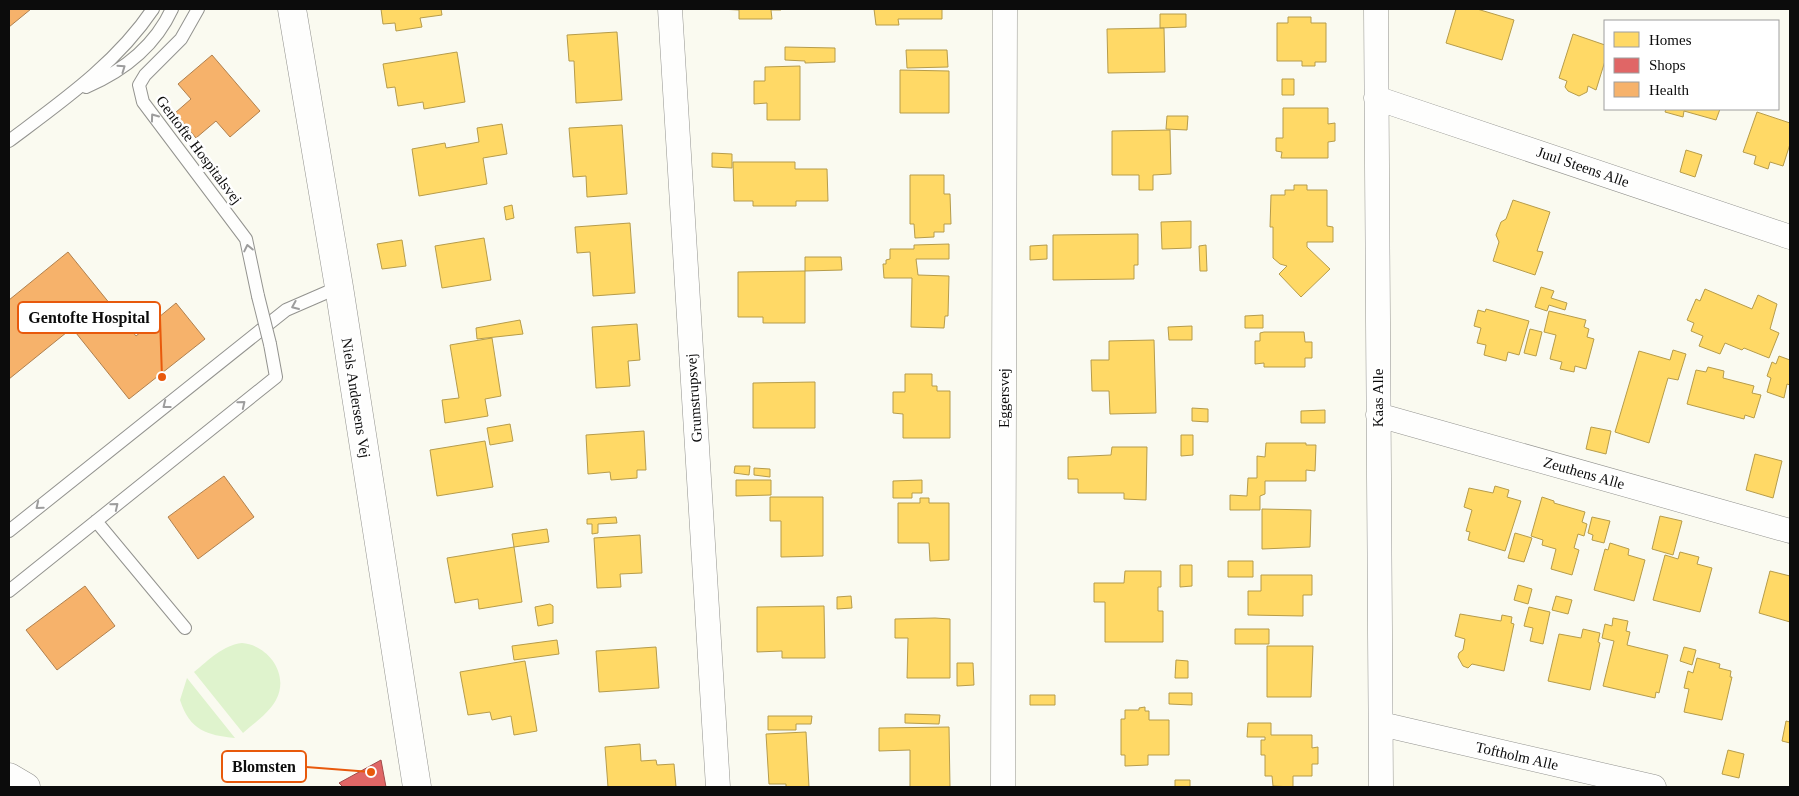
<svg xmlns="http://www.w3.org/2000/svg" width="1799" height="796" viewBox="0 0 1799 796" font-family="'Times New Roman',serif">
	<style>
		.green { fill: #dff3cd }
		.homes { fill: #ffd966; stroke: #b69c4b }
		.shops { fill: #e06666; stroke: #a04b4b }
		.health { fill: #f6b26b; stroke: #b0804e }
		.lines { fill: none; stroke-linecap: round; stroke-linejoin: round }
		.service-casing { stroke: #93938f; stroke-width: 14 }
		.minor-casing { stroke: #93938f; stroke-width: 25 }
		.tertiary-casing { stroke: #93938f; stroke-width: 29 }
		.service { stroke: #fefefd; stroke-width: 12 }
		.minor { stroke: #fefefd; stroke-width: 24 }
		.tertiary { stroke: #fefefd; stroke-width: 28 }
		.service-bridge-casing { stroke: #93938f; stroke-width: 14; stroke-linecap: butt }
		.service-bridge { stroke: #fefefd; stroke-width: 12 }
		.oneway { stroke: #9d9d9d }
		.labels { text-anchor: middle; stroke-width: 5; stroke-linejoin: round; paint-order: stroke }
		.street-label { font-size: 15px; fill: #0c0c0c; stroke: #fff }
		.leader { fill: none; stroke: #e8590c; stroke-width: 2 }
		.callout-dot { fill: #e8590c; stroke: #fff; stroke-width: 2 }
		.callout { fill: #fff; stroke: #e8590c; stroke-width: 2 }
		.callout-label { font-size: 16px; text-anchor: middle; font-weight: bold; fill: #0c0c0c }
	</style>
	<rect width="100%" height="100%" fill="#fafaf0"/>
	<path class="green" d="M242,643c26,2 48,31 34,57 -7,13 -22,23 -33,33l-49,-61c15,-12 29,-27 48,-29z
		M187,678l48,60c-28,-3 -45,-7 -55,-38z"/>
	<path class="homes" d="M381,9h60l1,6 -22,3 2,9 -26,4 -1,-8 -12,1z
		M719,9h62v1h-10l1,9h-33v-9z
		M874,9h68v10h-44l1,6h-23z
		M1456,9h21l37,11 -12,40 -56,-17z
		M1160,14h26v13l-26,1z
		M1288,17h23v6h15v39h-11v4h-13v-5h-25v-38h11z
		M1164,28l1,44 -57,1 -1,-44z
		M617,32l5,68 -46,3 -2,-42h-5l-2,-26z
		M1573,34l32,11v16l-9,29 -8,-4 -1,6 -8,4 -11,-5 -3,-4 2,-6 -8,-3z
		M785,47l50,1v14l-30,1v-2l-20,-1z
		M906,50h41l1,17 -41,1z
		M457,52l8,50 -41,7 -1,-7 -25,4 -3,-19 -8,1 -4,-24z
		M800,66v54h-33v-17l-13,1v-23h11v-14z
		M900,70l49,1v42h-49z
		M1282,79h12v16h-12z
		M1283,108h45v16l7,-1v18l-7,1v16h-47l1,-6 -6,-1v-13h7z
		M1666,109h54l-4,11 -32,-9 -1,6 -18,-5z
		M1757,112l33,11v21l-7,22 -13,-4 -2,7 -14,-5 2,-8 -13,-4z
		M1167,116h21l-1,14 -21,-1z
		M502,124l5,30 -24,4 4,26 -68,12 -7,-47 33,-6 1,5 33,-6 -2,-14z
		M622,125l5,69 -40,3 -1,-21 -13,1 -4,-49z
		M1170,130l1,44 -18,1v15h-14v-15h-27v-44z
		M1686,150l16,5 -7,22 -15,-5z
		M712,153l20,1v14l-20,-1z
		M733,162h62v7h32l1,32h-32v5h-43v-5h-19z
		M910,175h34v19h6l1,30h-7v8h-10v5l-19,1 -1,-14h-4z
		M1294,185h13v5h20v36l6,1v15h-26v5l23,22 -29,28 -22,-23 8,-8 -7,-2 -7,-6v-31h-3l1,-32h14v-5h9z
		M1513,200l37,12 -13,39 6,1 -8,23 -42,-14 6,-19 -3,-7 5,-13 5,-3z
		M512,205l2,13 -8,2 -2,-13z
		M1191,221v27l-29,1 -1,-27z
		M630,223l5,70 -42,3 -3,-44 -13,1 -2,-26z
		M1138,234v31h-4v14l-81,1v-45z
		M484,238l7,42 -49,8 -7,-42z
		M402,240l4,26 -24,3 -5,-25z
		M949,244v15h-33l2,16 31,1 -1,40h-3l-1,12 -33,-1 1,-49h-28l-1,-14h3v-4l4,-1v-10h24v-4z
		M1047,245v14l-17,1v-14z
		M1206,245l1,26h-7l-1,-25z
		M805,257h36l1,13 -37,1z
		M805,271v52h-42v-6h-25v-45z
		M1541,287l13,4 -3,7 16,5 -2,7 -16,-5 -2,6 -12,-4z
		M1705,289l47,20 6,-14 19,9 -7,25 9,4 -10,25 -25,-10 -2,2 -17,-7 -5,11 -21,-8 4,-10 -12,-5 3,-8 -7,-3 9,-21 4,2z
		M1486,309l43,12 -10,34 -11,-3 -2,9 -22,-6 2,-10 -9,-2 4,-15 -7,-2 4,-16 7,2z
		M1549,311l37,9 -2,7 5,2 -2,8 7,2 -8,30 -11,-3 -1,6 -14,-3 2,-7 -12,-3 6,-24 -12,-3z
		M1263,315v13h-18v-12z
		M520,320l3,14 -46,5 -1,-11z
		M637,324l3,36 -12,1 2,25 -34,2 -4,-61z
		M1192,326v14h-23l-1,-13z
		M1530,329l12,3 -6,24 -12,-3z
		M1264,332h40l1,10h7v16h-7v9h-41v-4l-9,1v-23h5v-8z
		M492,338l9,58 -16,3 3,17 -43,7 -3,-23 17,-2 -9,-53z
		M1154,340l2,73 -46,1 -1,-23h-17l-1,-31h18v-19z
		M1673,350l13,4 -8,26 -10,-2 -19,65 -34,-11 24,-81 31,9z
		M1779,356l11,4v25l-3,-1 -3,14 -17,-6 4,-14 -4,-2 5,-14 4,2z
		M1708,367l16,4 -1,7 31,8 -2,7 9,2 -7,23 -9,-3 -1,4 -57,-15 9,-34 10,2z
		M905,374h27v12h5v5h13v47h-47v-24l-10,-1v-21h12z
		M815,382v46h-62v-45z
		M1192,408l16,1v13l-16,-1z
		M1325,410v13h-24v-12z
		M510,424l3,17 -23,4 -3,-17z
		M1591,427l20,4 -5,23 -20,-5z
		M644,431l2,39h-9v8l-26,2 -1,-8 -22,2 -2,-39z
		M1181,435h12v20l-12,1z
		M485,441l8,46 -56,9 -7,-46z
		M1266,443h40v2h10l-1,26 -9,-1v11h-41v13l-5,2v14h-30v-15l17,1 1,-18h9v-22l8,1z
		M1112,447h35l-1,53 -22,-1v-6h-46v-14h-10v-22l43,-2z
		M1755,454l27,7 -9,37 -27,-8z
		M735,466h15l-1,9 -15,-2z
		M754,468l16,1v8l-16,-2z
		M736,480h35v15l-35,1z
		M922,480v13h-10v5h-19v-17z
		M1495,486l14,4 -2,7 14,4 -16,50 -37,-11 2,-8 -4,-1 6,-21 -8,-3 5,-19 24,5z
		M770,497h53v59l-42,1v-36h-11z
		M1542,497l12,4v2l31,9 -3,10 5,2 -3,12 -6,-2 -4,14 5,2 -7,25 -21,-6 5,-20 -14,-4 1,-5 -12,-4z
		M920,498h9v5h20v57l-19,1 -1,-18h-31v-40h22z
		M1262,509l49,1 -1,37 -48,2z
		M1660,516l22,5 -9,34 -21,-6z
		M616,517l1,6 -19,1v9l-6,1v-10h-5v-5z
		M1592,517l18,4 -6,22 -12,-3 1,-5 -5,-2z
		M547,529l2,13 -35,5 -2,-13z
		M1515,533l17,5 -8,24 -16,-4z
		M640,535l2,38 -22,1 1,13 -24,1 -3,-50z
		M1610,543l19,6 -1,6 17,5 -11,41 -40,-11 11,-41 3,1z
		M514,547l8,55 -43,7 -1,-10 -23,4 -8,-45z
		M1680,552l19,5 -2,7 15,4 -12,44 -47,-12 12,-45 13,4z
		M1228,561h25v16h-25z
		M1180,565h12v21l-12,1z
		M1125,571h36v16h-3v24h5v31h-58v-40h-11v-19h30z
		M1770,571l20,5v46l-31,-9z
		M1261,575h51v20h-9v21l-55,-1v-24h13z
		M1518,585l14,4 -4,15 -14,-4z
		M851,596l1,12 -15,1v-12z
		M1556,596l16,4 -4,14 -16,-4z
		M550,604l3,2v17l-15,3 -3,-19z
		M824,606l1,52h-43v-7l-25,1v-45z
		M1529,607l21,5 -7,32 -13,-3 3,-13 -9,-2z
		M1460,614l41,7 1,-6 10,2 -1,6 3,1 -10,47 -32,-7 -4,4 -5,-2 -5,-9 1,-4 4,-3 2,-11 -10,-3z
		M935,618l15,1v59h-43l1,-40h-13v-19z
		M1613,618l15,3 -2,10 4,1 -3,13 41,10 -9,38 -3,-1 -1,6 -52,-12 11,-45 -12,-3 3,-14 7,2z
		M1235,629h34v15h-34z
		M1583,629l17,4 -2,9 2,1 -10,47 -42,-9 11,-47 22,4z
		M557,640l2,14 -45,6 -2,-14z
		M1267,646h46l-2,51h-44z
		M656,647l3,41 -60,4 -3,-41z
		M1684,647l12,3 -4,15 -12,-4z
		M1697,658l23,6 -1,4 12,3 -1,6h2l-10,43 -38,-8 5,-23 -5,-1 4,-17 5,2z
		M1176,660l12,1v17h-13z
		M525,661l12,70 -23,4 -3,-19 -19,4 -2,-8 -22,3 -8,-43z
		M957,663h16l1,22 -17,1z
		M1169,693h23v12l-23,-1z
		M1030,695h25v10h-25z
		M1145,707v4h4v9h20v35h-21v10l-23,1v-11h-4v-36h4v-9h14v-2z
		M905,714l35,1 -1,9 -34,-1z
		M768,716h44l-1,8h-15v6h-28z
		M1786,721l4,1v21l-8,-2z
		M1248,723h23v12h41v13l6,-1v17h-6v12h-19v11l-20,-1 -1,-10h-7v-21h-4v-15h4v-3h-18z
		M949,727l1,60h-40v-37l-31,1v-23z
		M806,732l3,55h-23v-3h-17l-3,-50z
		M640,744l1,17 15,-1 1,5 17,-1 2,23h-68l-3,-40z
		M1728,750l16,4 -5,24 -17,-4z
		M1175,780h15v7h-15z"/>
	<path class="shops" d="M381,760l5,27h-43l-4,-4z"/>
	<path class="health" d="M9,9h22l-22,18z
		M212,55l48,56 -30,26 -14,-16 -20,17 -21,-25 16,-14 -13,-15z
		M68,252l68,84 40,-33 29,36 -76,60 -57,-71 -63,51v-79z
		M224,476l30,41 -56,42 -30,-42z
		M85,586l30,40 -58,44 -31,-40z"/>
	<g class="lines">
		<defs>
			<path id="service" d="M198,9l-17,30 -36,36 -6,10 4,17 103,137 12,57
				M86,87c37,-16 69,-41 86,-78
				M9,141c52,-39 107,-77 144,-132
				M96,521l89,107
				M9,531l277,-221 53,-23
				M9,591l267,-214 -6,-33"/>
			<path id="minor" d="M670,9l48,778
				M1376,9l5,778
				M1376,98l414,139
				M1378,415l412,116
				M1381,724l273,63
				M1003,787l2,-778"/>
			<path id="tertiary" d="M292,9l47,278 78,500
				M9,777l17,10"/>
		</defs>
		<use href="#service" class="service-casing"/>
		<use href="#minor" class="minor-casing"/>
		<use href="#tertiary" class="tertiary-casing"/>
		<use href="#service" class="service"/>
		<use href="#minor" class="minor"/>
		<use href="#tertiary" class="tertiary"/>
		<defs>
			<path id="service-bridge" d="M258,296l12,48"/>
		</defs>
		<use href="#service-bridge" class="service-bridge-casing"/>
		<use href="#service-bridge" class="service-bridge"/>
	</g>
	<defs><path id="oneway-chevron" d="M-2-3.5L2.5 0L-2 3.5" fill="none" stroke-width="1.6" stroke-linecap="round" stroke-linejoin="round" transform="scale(1.25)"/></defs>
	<g class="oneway">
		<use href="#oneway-chevron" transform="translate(122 68) rotate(-35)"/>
		<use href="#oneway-chevron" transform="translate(154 117) rotate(-126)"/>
		<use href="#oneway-chevron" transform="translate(248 248) rotate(-102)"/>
		<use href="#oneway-chevron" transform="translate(295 306) rotate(157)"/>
		<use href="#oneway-chevron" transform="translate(242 404) rotate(-39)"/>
		<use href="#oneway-chevron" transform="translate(166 405) rotate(142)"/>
		<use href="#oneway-chevron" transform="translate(39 506) rotate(141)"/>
		<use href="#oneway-chevron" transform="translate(115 506) rotate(-39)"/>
	</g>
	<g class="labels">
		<g class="street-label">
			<text transform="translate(199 150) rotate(53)" y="5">Gentofte Hospitalsvej</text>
			<text transform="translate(1583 167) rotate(19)" y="5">Juul Steens Alle</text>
			<text transform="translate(356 398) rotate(81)" y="5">Niels Andersens Vej</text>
			<text transform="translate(694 398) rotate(-94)" y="5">Grumstrupsvej</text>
			<text transform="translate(1004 398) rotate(-90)" y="5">Eggersvej</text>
			<text transform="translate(1378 398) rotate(-90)" y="5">Kaas Alle</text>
			<text transform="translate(1584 473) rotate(16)" y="5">Zeuthens Alle</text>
			<text transform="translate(1517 756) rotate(13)" y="5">Toftholm Alle</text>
		</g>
	</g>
	<path class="leader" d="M162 377L160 318M371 772L306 767"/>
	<g class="callout-dot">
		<circle cx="162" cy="377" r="5"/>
		<circle cx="371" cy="772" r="5"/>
	</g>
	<g class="callout">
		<rect x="18" y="302" width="142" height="31" rx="5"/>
		<rect x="222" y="751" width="84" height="31" rx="5"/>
	</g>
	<g class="callout-label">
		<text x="89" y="323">Gentofte Hospital</text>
		<text x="264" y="772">Blomsten</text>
	</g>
	<rect width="1799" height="796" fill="none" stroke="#0c0c0c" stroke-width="20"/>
	<rect x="1604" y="20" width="175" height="90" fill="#ffffff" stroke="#9e9e9e"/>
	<rect x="1614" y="32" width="25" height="15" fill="#ffd966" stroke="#9e9e9e"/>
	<text x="1649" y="45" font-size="15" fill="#0c0c0c">Homes</text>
	<rect x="1614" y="58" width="25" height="15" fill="#e06666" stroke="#9e9e9e"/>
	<text x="1649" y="70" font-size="15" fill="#0c0c0c">Shops</text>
	<rect x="1614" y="82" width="25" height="15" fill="#f6b26b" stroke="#9e9e9e"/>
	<text x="1649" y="95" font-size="15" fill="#0c0c0c">Health</text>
</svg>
